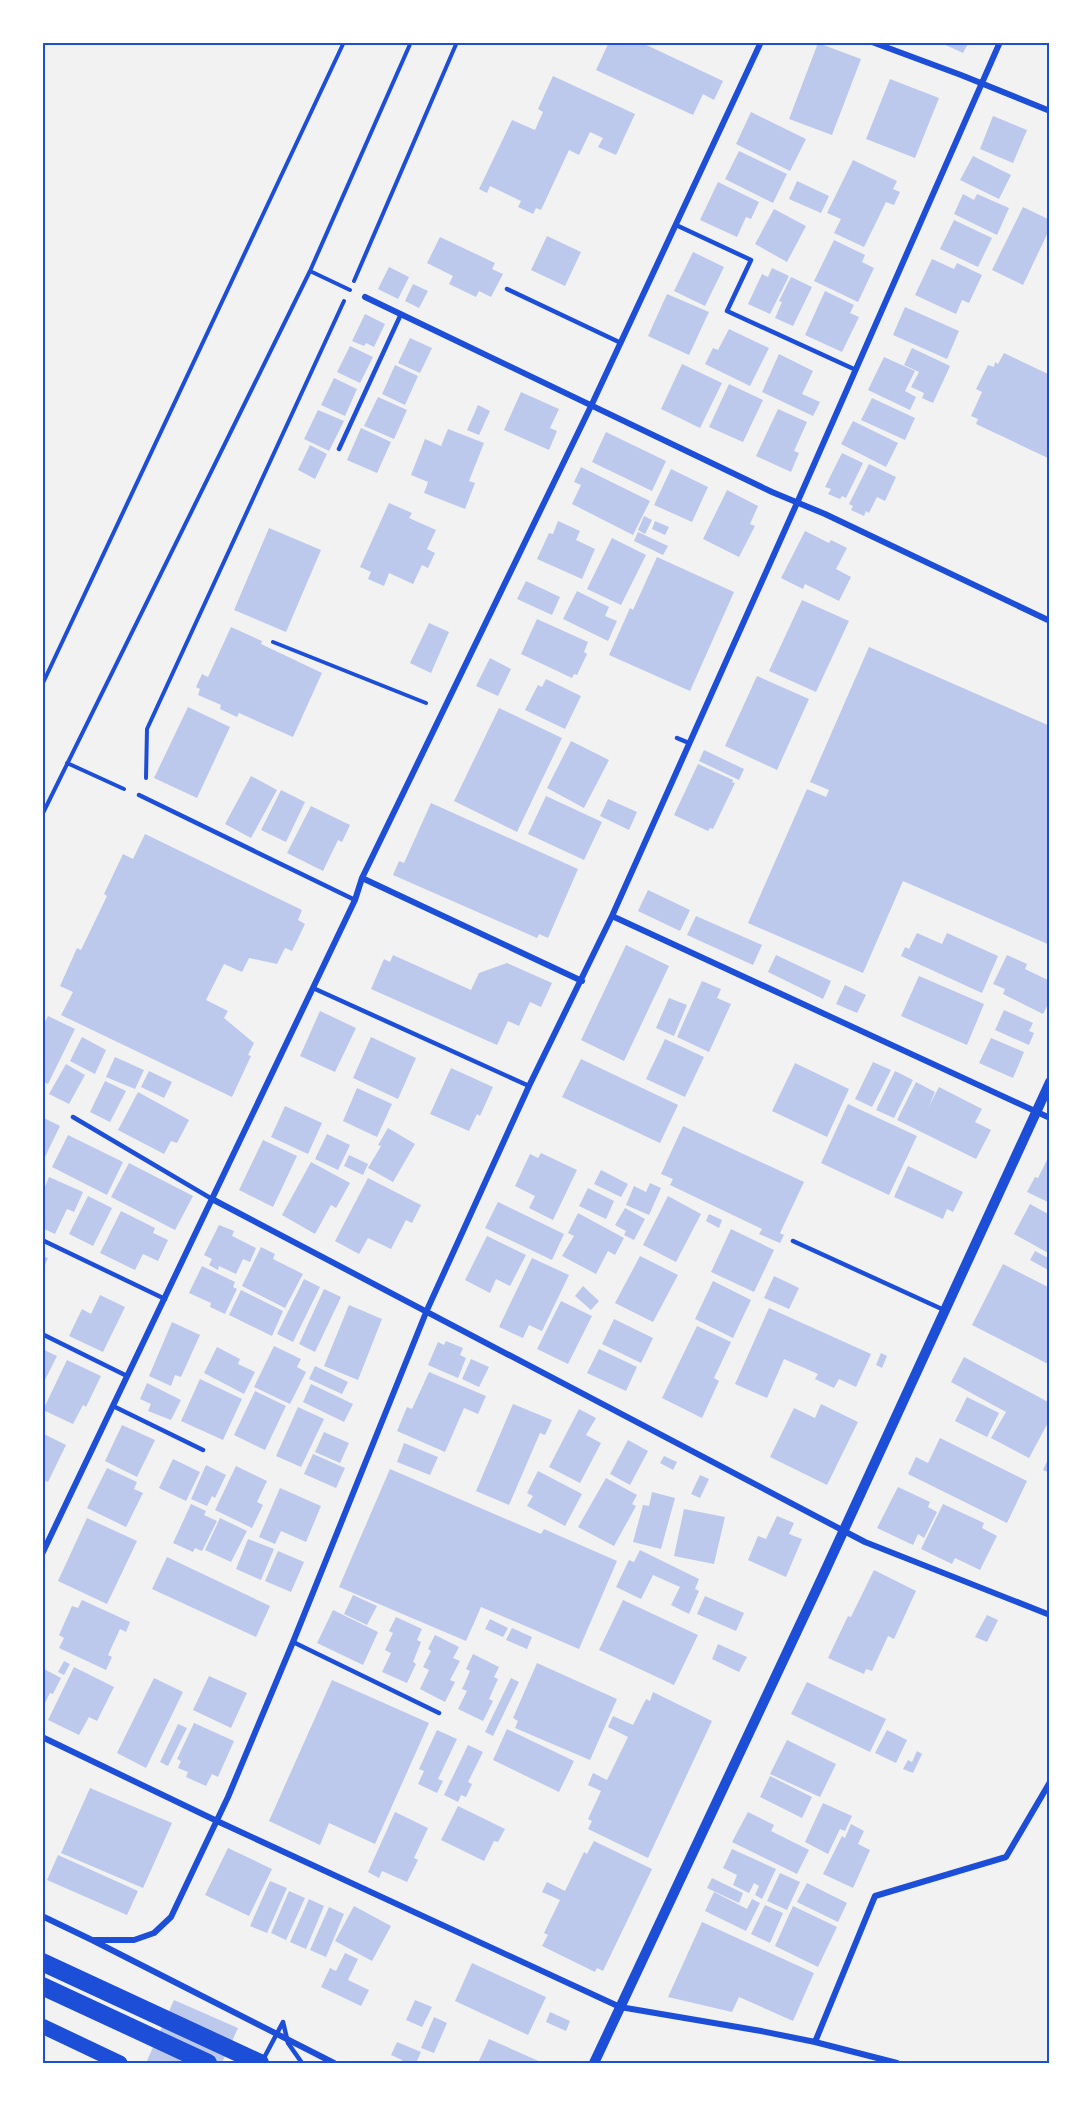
<svg xmlns="http://www.w3.org/2000/svg" width="1092" height="2105" viewBox="0 0 1092 2105" font-family="Karla,sans-serif">
	<style>
		.building { fill: #bdc9ec }
		.lines { fill: none; stroke-linecap: round; stroke-linejoin: round }
		.path { stroke: #1d4ed8; stroke-width: 4 }
		.service { stroke: #1d4ed8; stroke-width: 4.5 }
		.minor { stroke: #1d4ed8; stroke-width: 6 }
		.tertiary { stroke: #1d4ed8; stroke-width: 10 }
		.primary { stroke: #1d4ed8; stroke-width: 15 }
		.motorway { stroke: #1d4ed8; stroke-width: 18 }
		.neatline { fill: none; stroke: #1d4ed8; stroke-width: 2 }
	</style>
	<rect width="100%" height="100%" fill="#f2f2f2"/>
	<path class="building" d="M609,42h31l83,39 -9,19 -11,-6 -10,21 -97,-45z
		M939,42h30l-6,11z
		M818,43l43,16 -29,76 -43,-16z
		M553,76l82,38 -19,41 -18,-8 5,-9 -13,-6 -11,23 -10,-5 -28,60 -5,-2 -3,6 -15,-7 3,-6 -31,-15 -3,7 -8,-4 33,-69 23,10 8,-18 -5,-3z
		M890,79l49,19 -24,60 -49,-19z
		M751,112l55,27 -16,32 -54,-27z
		M993,116l34,14 -14,33 -33,-14z
		M739,151l48,23 -14,29 -48,-24z
		M973,156l38,19 -12,24 -39,-19z
		M853,160l44,21 -4,8 7,3 -6,13 -8,-3 -22,45 -30,-14 7,-14 -14,-6z
		M797,181l32,15 -8,17 -32,-14z
		M718,182l41,20 -8,17 -5,-2 -9,20 -37,-17z
		M963,194l11,6 3,-6 32,14 -12,27 -43,-21z
		M1023,207l27,13v8l-27,57 -31,-15z
		M774,209l32,17 -19,36 -32,-18z
		M954,220l38,18 -14,29 -38,-18z
		M547,236l34,16 -16,34 -34,-16z
		M440,237l55,26 -3,6 11,5 -12,23 -12,-6 -3,6 -27,-13 4,-8 -26,-13z
		M834,240l31,15 -3,7 12,6 -16,34 -44,-21z
		M693,252l31,15 -19,39 -31,-15z
		M932,259l22,10 3,-6 25,12 -13,28 -7,-3 -6,14 -41,-19z
		M389,267l20,10 -11,22 -20,-10z
		M772,268l17,8 -19,38 -22,-10 14,-30 6,3z
		M791,277l21,10 -19,39 -18,-8 7,-16 -3,-1z
		M413,284l15,7 -9,17 -14,-7z
		M825,291l29,14 -4,8 9,4 -17,35 -37,-17z
		M667,294l42,18 -20,43 -41,-19z
		M905,307l54,24 -12,28 -54,-24z
		M365,314l20,10 -11,23 -8,-4 -2,3 -12,-5z
		M729,329l40,19 -19,38 -45,-22 8,-16 5,2z
		M410,338l22,10 -12,25 -22,-10z
		M350,346l23,11 -13,26 -23,-11z
		M912,348l38,18 -17,37 -11,-5 2,-5 -13,-6 8,-15 -15,-7z
		M1004,353l46,22v84l-74,-35 2,-5 -7,-3 11,-24 -6,-3 12,-24 6,2 1,-5 3,2z
		M779,354l34,17 -11,23 18,8 -7,14 -51,-24z
		M884,357l31,14 -10,20 11,6 -6,13 -42,-20z
		M682,364l40,19 -22,45 -39,-19z
		M395,365l23,11 -13,29 -23,-11z
		M334,378l23,11 -12,27 -24,-11z
		M729,384l34,16 -20,42 -34,-15z
		M521,392l38,17 -9,19 7,3 -8,19 -45,-20z
		M378,397l29,13 -13,29 -30,-13z
		M872,398l43,20 -10,22 -44,-20z
		M478,405l12,6 -11,24 -12,-5z
		M778,409l29,13 -13,29 5,2 -8,19 -35,-16z
		M318,410l26,11 -15,30 -25,-12z
		M853,421l45,22 -12,24 -45,-23z
		M361,428l30,14 -14,31 -30,-13z
		M448,429l36,14 -15,38 6,2 -10,26 -41,-16 4,-11 -17,-7 14,-36 16,7z
		M606,432l60,29 -14,30 -60,-29z
		M310,445l17,9 -12,25 -17,-9z
		M842,453l21,10 -17,35 -4,-2 -2,3 -12,-5 3,-5 -6,-2z
		M869,464l27,13 -11,24 -8,-4 -8,16 -3,-2 -2,5 -13,-6 2,-4 -4,-2z
		M581,467l69,34 -17,34 -61,-31 9,-19 -7,-3z
		M671,469l37,18 -16,35 -38,-17z
		M727,490l31,16 -8,18 5,2 -16,31 -36,-18z
		M389,503l23,10 -3,5 27,12 -9,19 8,4 -7,15 -6,-3 -9,19 -24,-11 -5,13 -16,-7 3,-7 -11,-5z
		M644,516l8,4 -7,14 -7,-4z
		M558,521l22,10 -4,9 19,9 -13,30 -45,-20 12,-26 4,1z
		M655,521l14,6 -4,8 -13,-6z
		M269,528l52,22 -35,82 -52,-22z
		M805,531l24,12 2,-3 16,8 -11,21 15,8 -12,24 -34,-17 -2,5 -22,-11z
		M638,532l30,14 -5,9 -29,-14z
		M612,538l34,17 -25,50 -34,-16z
		M657,557l77,35 -44,99 -81,-36 21,-47 3,2z
		M526,581l34,16 -8,18 -35,-16z
		M577,591l32,16 -4,9 12,5 -9,20 -45,-22z
		M802,600l47,21 -33,71 -47,-21z
		M537,619l51,23 -4,10 3,2 -10,21 -3,-1 -2,4 -51,-24z
		M429,623l20,9 -18,41 -21,-10z
		M231,627l31,14 -1,3 61,29 -29,64 -54,-24 -2,4 -17,-8 1,-4 -23,-10 2,-6 -4,-2 6,-13 6,3z
		M869,647l181,79v219l-147,-64 -40,92 -115,-50 59,-134 19,8 3,-7 -19,-8z
		M490,658l21,11 -13,27 -22,-10z
		M757,676l52,23 -32,71 -52,-24z
		M546,679l35,17 -16,33 -40,-19 13,-25 4,2z
		M188,707l42,20 -33,71 -43,-20z
		M499,708l63,30 -45,94 -63,-31z
		M571,741l38,19 -25,48 -37,-20z
		M704,750l40,19 -5,11 -40,-19z
		M698,764l35,16 -1,2 3,1 -22,46 -3,-1 -2,3 -34,-16z
		M251,776l26,14 -26,48 -26,-14z
		M281,790l24,12 -19,40 -25,-12z
		M546,796l56,26 -18,38 -56,-26z
		M608,799l29,13 -8,18 -29,-14z
		M431,803l147,66 -30,69 -9,-4 -2,4 -144,-63 6,-14 5,2z
		M311,806l39,19 -8,17 -4,-2 -15,31 -36,-18z
		M145,834l157,76 -4,10 7,4 -13,27 -7,-3 -8,16 -28,-6 -7,14 -18,-8 -18,36 22,11 -4,7 30,25 -6,12 3,1 -19,41 -171,-82 12,-23 -13,-6 17,-38 4,2 26,-54 -3,-2 19,-40 10,5z
		M648,890l42,20 -10,21 -42,-20z
		M696,916l66,29 -9,20 -66,-30z
		M917,933l25,11 5,-11 51,23 -16,37 -81,-37 4,-9 4,2z
		M626,945l43,21 -45,95 -43,-21z
		M393,955l78,35 8,-17 28,-10 45,20 -11,24 -11,-5 -11,24 -11,-5 -11,24 -126,-56 13,-30 6,3z
		M776,955l55,26 -8,18 -55,-27z
		M1007,955l20,9 -2,5 25,12v19l-7,14 -40,-20 2,-5 -12,-5z
		M919,976l65,28 -17,41 -66,-29z
		M702,981l19,8 -4,9 14,6 -22,48 -32,-15z
		M845,985l21,10 -9,18 -21,-9z
		M669,998l18,7 -13,31 -18,-8z
		M1004,1010l29,13 -4,8 5,2 -5,12 -34,-15z
		M320,1011l36,17 -21,44 -35,-16z
		M48,1016l27,13 -27,55 -6,-3v-53z
		M82,1037l24,13 -11,24 -25,-13z
		M371,1037l45,21 -18,41 -45,-21z
		M991,1038l33,14 -11,26 -34,-15z
		M665,1039l39,18 -19,40 -39,-18z
		M115,1057l29,13 -9,19 -29,-12z
		M581,1059l97,46 -18,38 -98,-46z
		M873,1062l18,8 -19,37 -17,-8z
		M795,1063l54,26 -22,48 -55,-26z
		M66,1064l19,11 -16,29 -20,-10z
		M451,1068l42,19 -13,29 -3,-2 -8,17 -39,-17z
		M149,1071l23,11 -8,16 -23,-11z
		M895,1071l18,9 -19,38 -18,-8z
		M105,1081l21,10 -16,31 -20,-10z
		M916,1082l19,10 -7,16 11,-21 43,22 -7,13 16,8 -15,29 -79,-39z
		M357,1088l35,16 -15,33 -34,-16z
		M138,1092l51,28 -12,23 -6,-2 -7,13 -46,-24z
		M848,1104l69,32 -28,59 -68,-32z
		M285,1106l37,17 -14,31 -37,-17z
		M42,1117l18,9 -18,37z
		M683,1126l121,56 -24,51 4,2 -4,8 -21,-9 3,-5 -92,-44 3,-6 -12,-5z
		M388,1128l27,16 -22,38 -25,-14 13,-22 -3,-1z
		M327,1134l23,11 -12,25 -23,-11z
		M68,1135l55,27 -16,33 -55,-28z
		M263,1140l34,16 -24,51 -34,-17z
		M541,1153l36,17 -24,50 -24,-12 6,-12 -20,-10 15,-32 8,4z
		M1050,1154v49l-23,-11 8,-15 3,1z
		M349,1155l19,9 -5,11 -19,-9z
		M311,1162l39,21 -14,25 -5,-3 -16,29 -33,-19z
		M129,1163l64,33 -18,34 -64,-33z
		M908,1166l55,26 -10,20 -6,-3 -4,10 -49,-22z
		M601,1170l27,14 -7,13 -27,-13z
		M49,1177l34,15 -9,20 -7,-3 -12,25 -13,-6v-34z
		M368,1178l53,27 -9,18 -6,-3 -15,29 -23,-11 -9,16 -24,-13z
		M650,1183l11,5 -12,27 -23,-10 8,-19 12,6z
		M588,1188l26,13 -8,18 -27,-13z
		M88,1196l24,12 -19,38 -24,-12z
		M668,1196l33,18 -25,48 -33,-17z
		M498,1202l66,32 -12,26 -67,-32z
		M1030,1204l20,11v39l-36,-20z
		M625,1208l20,11 -11,21 -10,-5 2,-4 -11,-6z
		M121,1211l34,17 -2,5 15,7 -10,21 -15,-7 -8,16 -35,-17z
		M578,1213l46,25 -9,17 -7,-4 -12,23 -34,-18 12,-20 -6,-3z
		M709,1214l13,6 -3,8 -13,-7z
		M219,1225l15,6 -2,5 24,12 -6,14 -7,-3 -7,15 -17,-8 -1,4 -9,-5 3,-6 -8,-4z
		M731,1229l43,21 -20,42 -43,-20z
		M487,1236l39,19 -16,31 -14,-7 -6,14 -25,-13z
		M261,1247l14,7 -2,5 30,15 -18,34 -43,-22z
		M1035,1251l15,8v12l-20,-11z
		M42,1256l6,2 -6,14z
		M640,1256l38,19 -25,47 -38,-19z
		M532,1258l37,17 -27,56 -13,-6 -6,13 -24,-11z
		M1003,1264l47,24v77l-78,-40z
		M202,1266l33,16 -2,5 4,2 -12,25 -15,-7 1,-4 -22,-10z
		M774,1276l25,12 -10,21 -25,-11z
		M304,1279l16,8 -27,55 -16,-8z
		M713,1281l38,19 -18,38 -38,-19z
		M583,1286l16,15 -8,9 -16,-14z
		M324,1289l17,8 -26,55 -16,-8z
		M241,1290l42,21 -11,25 -43,-21z
		M100,1295l25,12 -22,45 -34,-16 13,-27 9,5z
		M561,1301l31,15 -24,48 -31,-15z
		M349,1305l33,14 -24,61 -34,-14z
		M769,1308l102,46 -15,33 -17,-8 -5,9 -19,-9 3,-5 -34,-15 -17,39 -32,-14z
		M614,1319l39,19 -12,25 -39,-19z
		M172,1322l28,13 -19,42 -6,-2 -4,11 -22,-10z
		M697,1326l34,16 -17,36 5,3 -17,37 -40,-20z
		M446,1341l17,7 -3,7 6,3 -8,20 -30,-13 10,-23 6,3z
		M274,1346l27,13 -4,8 9,5 -16,32 -36,-17z
		M217,1347l23,12 -2,5 17,8 -11,22 -40,-21z
		M42,1349l15,7 -15,30z
		M599,1349l38,18 -11,24 -39,-18z
		M881,1353l6,3 -5,12 -6,-3z
		M964,1357l86,46v16l-21,39 -38,-20 15,-26 -55,-30z
		M471,1359l18,8 -10,20 -17,-8z
		M67,1360l34,16 -15,31 -3,-2 -10,19 -30,-14z
		M315,1366l33,16 -6,12 -33,-15z
		M429,1372l57,24 -8,18 -14,-6 -19,44 -48,-21 10,-24 5,2z
		M200,1379l42,20 -19,41 -42,-19z
		M147,1383l34,17 -10,20 -23,-9 3,-7 -11,-5z
		M311,1384l42,20 -9,18 -41,-20z
		M255,1391l31,15 -21,44 -31,-15z
		M967,1397l32,16 -12,24 -32,-16z
		M513,1404l39,16 -7,15 -5,-2 -31,72 -33,-14z
		M821,1404l37,18 -31,63 -57,-28 24,-49 21,10z
		M298,1407l26,12 -23,48 -25,-11z
		M579,1409l17,9 -10,17 15,8 -21,40 -31,-16z
		M122,1425l33,15 -18,37 -32,-16z
		M324,1432l25,11 -9,20 -25,-11z
		M42,1433l24,12 -18,37 -6,-3z
		M940,1438l87,43 -20,42 -99,-49 8,-17 12,6z
		M628,1440l20,11 -18,34 -20,-11z
		M404,1443l34,14 -8,18 -33,-13z
		M313,1454l32,14 -9,20 -32,-14z
		M1050,1455v18l-7,-3z
		M664,1456l13,6 -4,8 -13,-7z
		M173,1459l27,13 -14,29 -27,-13z
		M206,1465l20,10 -11,23 -3,-2 -5,10 -16,-7z
		M236,1466l31,15 -10,21 6,3 -11,23 -37,-18z
		M107,1468l30,14 -3,7 9,4 -17,34 -39,-19z
		M390,1469l151,65 3,-5 73,32 -38,88 -98,-42 -15,34 -127,-54z
		M538,1471l44,23 -17,32 -38,-20 6,-10 -6,-3z
		M700,1475l9,4 -9,19 -9,-4z
		M606,1478l31,17 -5,9 4,2 -22,40 -36,-19z
		M898,1487l32,15 -2,5 9,5 -13,26 -6,-4 -5,11 -36,-17z
		M280,1488l41,18 -15,36 -25,-11 -6,13 -16,-7z
		M652,1492l23,6 -14,51 -28,-7 10,-37 6,1z
		M191,1504l15,7 -2,4 13,6 -15,30 -7,-3 -2,4 -20,-9z
		M943,1504l41,19 -2,5 15,8 -17,34 -25,-12 -3,6 -31,-15z
		M684,1509l41,8 -11,47 -40,-8z
		M777,1516l17,7 -5,11 13,5 -16,38 -38,-17 10,-24 8,3z
		M87,1518l50,23 -30,63 -49,-23z
		M220,1518l27,13 -16,31 -26,-12z
		M248,1539l26,10 -13,31 -25,-11z
		M640,1550l59,29 -4,10 4,2 -10,23 -18,-9 9,-18 -27,-12 -12,24 -25,-12 13,-27 5,2z
		M278,1551l26,11 -13,30 -26,-11z
		M167,1557l103,49 -14,31 -104,-48z
		M874,1570l42,21 -22,48 -6,-3 -16,35 -6,-2 -2,5 -36,-16 20,-42 3,1z
		M353,1595l24,11 -10,19 -23,-11z
		M705,1596l39,17 -8,18 -39,-17z
		M82,1600l48,22 -4,10 -6,-3 -12,26 4,2 -6,13 -47,-22 5,-10 -5,-3 13,-29 6,2z
		M623,1600l75,35 -24,50 -75,-35z
		M333,1610l45,22 -15,33 -46,-22z
		M987,1615l11,5 -11,22 -12,-5z
		M396,1617l26,12 -5,11 4,2 -8,20 3,2 -9,19 -25,-11 9,-19 -6,-3 8,-17 -4,-2z
		M490,1619l18,9 -5,9 -18,-8z
		M512,1628l20,9 -5,12 -21,-9z
		M435,1635l24,12 -6,11 7,3 -10,19 5,2 -10,20 -25,-13 9,-19 -6,-3 8,-16 -3,-2z
		M718,1644l29,13 -8,15 -27,-13z
		M473,1654l26,13 -5,10 4,2 -9,20 4,2 -10,20 -25,-12 9,-18 -5,-2 8,-18 -4,-2z
		M64,1661l6,3 -6,11 -6,-3z
		M537,1663l80,36 -27,61 -75,-32 3,-7 -5,-3z
		M74,1667l40,20 -17,34 -8,-4 -10,18 -31,-15z
		M42,1668l19,10 -8,16 -3,-1 -8,16z
		M209,1676l38,17 -16,35 -38,-18z
		M154,1678l29,14 -37,76 -29,-15z
		M511,1678l8,4 -26,54 -8,-4z
		M332,1680l97,43 -54,121 -46,-21 -9,22 -51,-24z
		M807,1682l79,37 -16,33 -79,-38z
		M653,1692l59,29 -64,137 -60,-29 4,-8 -4,-2 13,-28 -13,-6 5,-12 14,7 21,-43 -20,-10 5,-11 20,9 13,-26 4,2z
		M194,1723l40,18 -16,36 -6,-3 -6,12 -20,-9 2,-5 -10,-4 3,-7 -4,-2z
		M178,1724l9,4 -19,38 -8,-4z
		M507,1729l67,32 -15,31 -66,-32z
		M437,1730l20,9 -19,40 5,2 -6,12 -19,-9 6,-13 -5,-2z
		M887,1730l20,10 -11,23 -21,-10z
		M787,1740l49,24 -16,33 -50,-23z
		M468,1745l15,7 -15,30 4,2 -6,13 -5,-2 -3,7 -14,-7z
		M917,1751l5,3 -9,19 -10,-4 5,-9 4,2z
		M770,1776l42,21 -10,21 -42,-21z
		M90,1788l82,35 -29,65 -82,-35z
		M823,1803l29,13 -7,15 -5,-2 -12,25 -23,-12z
		M458,1806l47,23 -7,13 -4,-1 -10,20 -43,-21z
		M395,1812l33,16 -14,30 4,2 -11,22 -25,-11 -3,7 -11,-6z
		M748,1812l26,13 -3,6 38,19 -12,24 -65,-32z
		M851,1824l13,7 -6,13 12,6 -17,38 -30,-14 19,-38 3,2z
		M594,1841l58,28 -49,102 -6,-3 -2,4 -53,-26 6,-11 -4,-2 16,-33 -18,-8 5,-10 18,9 19,-39 3,2z
		M228,1848l44,21 -23,47 -44,-21z
		M732,1849l44,20 -14,30 -7,-4 4,-9 -5,-3 -5,10 -16,-8 4,-10 -14,-7z
		M58,1855l80,36 -11,24 -80,-35z
		M780,1873l20,9 -13,28 -20,-9z
		M712,1878l31,15 -4,10 -32,-15z
		M270,1881l17,7 -20,45 -17,-7z
		M807,1883l40,20 -9,19 -41,-20z
		M289,1891l16,7 -19,42 -15,-7z
		M714,1892l33,17 5,-10 8,4 -14,28 -41,-20z
		M309,1899l15,7 -18,43 -16,-7z
		M765,1905l18,8 -13,30 -19,-9z
		M354,1906l37,20 -19,35 -37,-20z
		M793,1906l44,21 -19,40 -43,-21z
		M329,1907l15,7 -18,43 -16,-7z
		M702,1922l112,51 -21,48 -54,-24 -7,15 -64,-15z
		M345,1953l13,6 -10,21 21,10 -8,16 -40,-19 9,-19 6,3z
		M472,1963l74,34 -18,38 -73,-34z
		M174,2000l64,28 -16,35h-76z
		M415,2000l17,7 -10,20 -16,-7z
		M550,2012l20,9 -4,10 -20,-9z
		M434,2017l13,6 -13,30 -13,-5z
		M489,2039l54,24h-65z
		M397,2042l24,10 -5,11h-15l1,-3 -11,-5z"/>
	<g class="lines">
		<path class="path" d="M310,271l40,19
			M354,281l103,-239
			M273,642l153,61
			M42,685l302,-643
			M67,763l57,26
			M146,778l1,-49 197,-428
			M42,815l268,-544 101,-229"/>
		<path class="service" d="M676,225l75,35 -24,51 129,59
			M507,289l114,54
			M339,449l62,-135
			M677,738l12,5
			M139,795l216,105
			M313,988l216,98
			M73,1117l139,82
			M42,1240l123,59
			M793,1241l151,69
			M42,1334l85,42
			M113,1406l90,44
			M293,1642l146,71
			M283,2022l5,21 14,20
			M261,2059l4,-3 18,-34"/>
		<path class="minor" d="M872,42l89,33 89,36
			M365,297l407,195 53,22 225,107
			M362,878l220,103
			M612,916l438,202
			M212,1199l653,343 185,73
			M42,1554l313,-654 7,-22 230,-474 169,-362
			M42,1737l175,84 403,186 141,24 54,11 82,21
			M42,1916l50,24 242,123
			M92,1940h42l20,-7 17,-16 57,-120 65,-155 134,-332 102,-224 83,-170 185,-413 203,-461
			M815,2042l60,-146 131,-39 44,-75"/>
		<path class="tertiary" d="M594,2063l226,-481 230,-500"/>
		<path class="primary" d="M42,2026l78,37"/>
		<path class="motorway" d="M42,1962l218,101
			M42,1986l166,77"/>
	</g>
	<rect width="1092" height="2105" fill="none" stroke="#ffffff" stroke-width="87"/>
	<rect x="44" y="44" width="1004" height="2018" class="neatline"/>
</svg>
